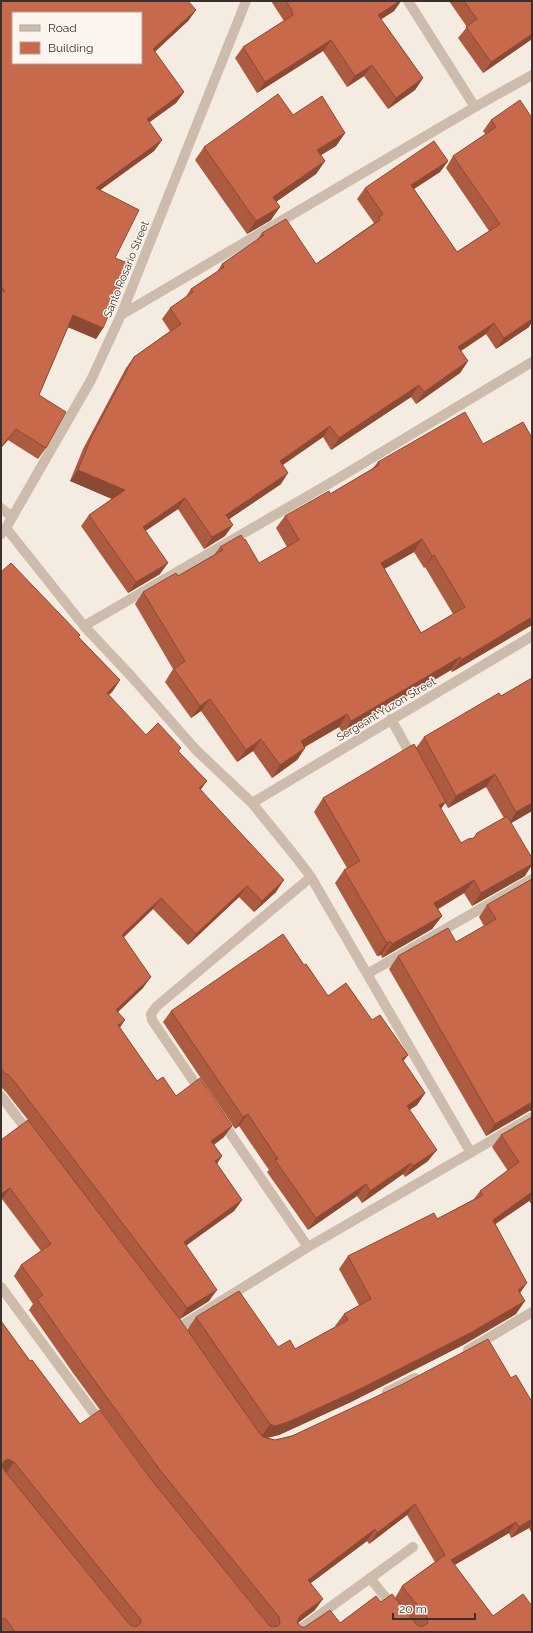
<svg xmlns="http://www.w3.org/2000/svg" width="533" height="1633" viewBox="0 0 533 1633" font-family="Raleway,sans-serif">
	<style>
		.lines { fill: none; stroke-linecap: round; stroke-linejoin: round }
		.minor { stroke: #cdbbac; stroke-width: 10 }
		.wall { fill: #ac5a40; fill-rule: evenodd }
		.shaded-wall { fill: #8c4a34 }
		.building { fill: #c8694b; stroke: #8c4a34; fill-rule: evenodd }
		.labels { text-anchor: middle; stroke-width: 3; stroke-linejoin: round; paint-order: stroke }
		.street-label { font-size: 11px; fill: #3b302b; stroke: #fbf5ee }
	</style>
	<rect width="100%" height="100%" fill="#f4ebe1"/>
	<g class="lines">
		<path class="minor" d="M408,1l67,106
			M121,315l354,-208 57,-32
			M1,508l11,9
			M6,528l78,98 47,50 65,74 56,53 43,53 16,21 19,33 141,243
			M1,534l5,-6 85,-148 30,-65 125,-314
			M84,626l253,-147 195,-117
			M391,719l22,40
			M252,803l280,-167
			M367,974l165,-95
			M201,1092l-49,-72 -1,-6 6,-8 154,-129
			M1,1096l29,38
			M308,1247l224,-130
			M1,1287l101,137
			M174,1324l4,4 130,-81 -87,-127
			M468,1350l64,-38
			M387,1392l28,-14
			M370,1578l24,30
			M296,1632l117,-85"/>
	</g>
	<path class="wall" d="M1,1l195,9 -8,11 -33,31 29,40 -8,11 -27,19 13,18 -8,11 -54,39 15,68 -12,70 -7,11 -28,-12 -29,68 7,53 -8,11 -30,-19 -7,8z
		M271,1h130l-7,10 -13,8 42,59 -8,12 -27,19 -24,-33 -17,11 -24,-36 -66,42 -22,-35 8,-11 41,-26z
		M449,1h83v38l-49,34 -25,-35 9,-11z
		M293,115l52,18 -9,13 -15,9 4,6 -9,13 -40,28 -5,18 -24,14 -52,-74 9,-13z
		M532,118l-3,209 -33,22 -10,-15 -25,17 7,10 -8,12 -44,31 -5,-7 -80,53 -8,-13 -40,28 -2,19 -52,35 -4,17 -21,13 -26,-40 -33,22 15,43 -32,19 -47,-67 8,-11 23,-16 -42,-18 13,-32 43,-81 8,-11 36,-26 -8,-12 8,-11 15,-10 6,-9 26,-17 5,-8 35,-24 5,-7 54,31 58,-41 -17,-24 8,-11 83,-27 -8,11 -26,17 43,63 32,-21 -43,-63 7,-12 33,-21 -3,-4 8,-11z
		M532,438v187l-80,47 -1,-2 -108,64 -4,-7 -34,20v1l-8,12 -25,18 -19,-27 -16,11 -36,-51 -10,7 -26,-36 8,-13 -38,-65 8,-12 35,-16 36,-21 6,-8 39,16 28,-16 -11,-19 9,-12 45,-22 42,-25 6,-7 105,-18zM414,552l10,16 1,-1 28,47 -32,19 -37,-64z
		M1,572l79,63 -1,2 41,43 -8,12 -4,3 38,40 35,13 -2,3 22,39 75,102 -22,20 -15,-15 -51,48 -35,-36 -29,28 19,51 -25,24 2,16 37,53 19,15 48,41 -10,8 8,11 -5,8 25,36 -8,11 -48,34 23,56 -29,18 7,11 9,-13 82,30 17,2 41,-22 -1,-1 9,-12 15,-9 -20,-36 9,-13 89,-37 37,-20 6,-8 28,-20 -16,-24 9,-12 31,-18v88l-3,-4 -34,23 25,69 -4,21 -53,31 -112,57 -72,33 -12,3 8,2 236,-62 21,24v130h-1l-2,-4 -18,10 -2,-5 -55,32 39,51 39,16h-531v-311l29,40 50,63 70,54 -77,-105 -44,-63 4,-6 -19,-28 7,-11 20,-14 -39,-52 26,-79 -22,-28 -5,-5zM407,1515l28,47 -33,24 -7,12 -14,4 -41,21 -35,4h-4l-3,-4 17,-13 -4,-27 56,-42 2,3z
		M532,678v133l-21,12 14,53 -53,30 -8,-13 -26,16 4,7 -10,13 -50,29 -1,-3 -4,1 -42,-73 9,-13 3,-2 -33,-56 9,-14 93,-50 8,-11 77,-41zM486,787l18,31 -31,20 -12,5 -20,-34 4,-6 3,5z
		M532,879l-3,232 -43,25 -97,-167 9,-13 58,-14 28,-16 -5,-9 8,-12z
		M304,965l24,31 44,24 36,35 -5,6 22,32 -8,12 -8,5 19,51 -23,16 -2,-3 -41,29 -5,-7 -49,34 -41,-58 2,-2 -30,-44 -4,3 -72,-107 8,-11z"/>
	<path class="shaded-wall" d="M400,1h1l-7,10 -23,15 7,-11z
		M196,10l-8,11 -43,39 8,-11z
		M532,34v5l-49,34 8,-11z
		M331,40l-8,11 -66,42 8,-11z
		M372,65l-8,11 -17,11 8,-11z
		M423,78l-8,12 -27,19 8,-11z
		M184,92l-8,11 -37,27 8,-11z
		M345,133l-9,13 -28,17 9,-13z
		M162,140l-8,11 -66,48 8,-11z
		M325,161l-9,13 -52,36 9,-13z
		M448,161l-8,11 -37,24 8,-11z
		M280,207l-9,13 -24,14 9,-13z
		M73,315l30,13 -7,11 -31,-13z
		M532,315v7l-3,5 -33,22 8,-11z
		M494,323l-8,11 -36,24 8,-11z
		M468,361l-8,12 -44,31 8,-12z
		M419,385l-8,12 -80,53 8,-12z
		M330,426l-7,11 -51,35 8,-11z
		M16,429l-8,11 -7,8v-1z
		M78,470l47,20 -8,11 -47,-20z
		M288,473l-7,11 -62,42 7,-11z
		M185,498l-7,11 -43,29 8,-11z
		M233,525l-8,11 -21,13 8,-12z
		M422,539l-8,13 -42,24 9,-13z
		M434,555l-9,12 -1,1 8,-12z
		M168,563l-8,11 -32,19 8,-11z
		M532,617v8l-80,47 9,-12z
		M460,657l-9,13 -108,64 8,-13z
		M120,680l-8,12 -13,12 8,-11z
		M210,699l-9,12 -10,7 9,-12z
		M347,714l-8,13 -47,27 9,-13z
		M261,739l-8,12 -16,11 9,-12z
		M305,748l-8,12 -25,18 8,-13z
		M495,774l-9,13 -38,21 8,-12z
		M207,781l-8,11v-4z
		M446,802l-10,13 3,-10z
		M532,803v8l-24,14 8,-13z
		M532,864v1l-7,11 -53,30 9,-13z
		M284,880l-8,12 -22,20 8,-11z
		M474,880l-10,13 -39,24 9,-14z
		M247,886l-8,11 -51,48 8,-11z
		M161,898l-8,11 -39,37 8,-11z
		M442,916l-10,13 -50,29 10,-14z
		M390,941l-9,14 -4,1 10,-13z
		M151,977l-8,11 -35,33 8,-11z
		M125,1020l-8,12 1,-7z
		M408,1055l-9,11 3,-7z
		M425,1093l-8,12 -19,13 9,-12z
		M532,1102v9h-3l-43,25 9,-12z
		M248,1114l-9,12 -4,3 8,-12z
		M232,1126l-8,11 -21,15 8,-11z
		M437,1150l-9,11 -23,16 8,-11z
		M222,1156l-8,11 1,-6z
		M411,1163l-8,11 -41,29 8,-12z
		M366,1184l-9,12 -49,34 8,-12z
		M10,1188l-8,11 -1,1v-6z
		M532,1192v4l-3,5 -45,31 9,-12z
		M242,1200l-8,11 -58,42 8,-11z
		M527,1283l-9,13v-6z
		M217,1290l-8,11 -29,18 7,-11z
		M525,1301l-9,13 -53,31 -112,57 -72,33 -13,3 -5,-1 9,-13z
		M8,1459l6,3 -8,11 -5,-2 3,-10z
		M415,1504l-8,11 -38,29 8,-11z
		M532,1519v4l-3,5 -18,10 8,-11z
		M516,1522l-7,11 -66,39 8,-12z
		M375,1529l-8,12 -67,50 8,-11z
		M323,1599l-8,11 -23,17 8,-11z"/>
	<path class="building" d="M1,1h187l8,9 -43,39 31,43 -37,27 15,21 -66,48 43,22 -24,48 15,6 -27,64 -30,-13 -34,80 27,17 -20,36 -30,-19 -15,18v-157l4,2 -4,-6zM13,13h128v50h-128z
		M286,1h114l-22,14 45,63 -27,20 -24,-33 -17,11 -24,-36 -66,42 -22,-35 50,-32 -1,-3h1z
		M464,1h68v33l-41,28 -25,-35 11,-8z
		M278,94l15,21 29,-19 23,37 -28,17 8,11 -52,36 7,10 -24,14 -52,-74z
		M520,100l12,18v201l-28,19 -10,-15 -36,24 10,14 -44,31 -5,-7 -80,53 -9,-12 -50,35 8,12 -62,42 7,10 -21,12 -27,-39 -42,29 25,36 -32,19 -47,-67 36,-25 -47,-20 13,-32 43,-81 47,-33 -11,-16 23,-16 -2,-3 33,-22 -2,-3 42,-29 -2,-2 24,-14 30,45 64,-44 -1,-3 4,-3 -18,-26 69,-47 14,20 -37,24 46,67 43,-28 -47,-68 43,-29 -5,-7z
		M465,412l18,32 40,-22 9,16v179l-71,43 -1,-3 -109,64 -4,-7 -46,27 4,7 -25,17 -19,-26 -15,11 -36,-51 -10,7 -26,-37 11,-8 -42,-69 33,-19 2,3 45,-26 -3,-3 21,-12 3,5 1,-1 14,24 40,-23 -14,-24 44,-25 1,3 49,-29 -1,-3zM422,539l10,17 2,-1 31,52 -44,26 -40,-70z
		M11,563l69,72 -2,2 42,43 -13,13 39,42 12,-12 23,25 -3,3 29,30 -8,7 85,92 -22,21 -15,-15 -51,48 -35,-36 -39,37 29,42 -35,33 9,10 -7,5 39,56 6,-4 13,19 24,-18 32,48 -21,15 11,15 -7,5 27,39 -58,42 33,48 -30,18 -173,-227 -7,-7 -1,1 -5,-7v-496z
		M532,678v125l-16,9 -21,-38 -39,22 -32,-59 75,-44 2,3z
		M414,744l32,58 -7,3 22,38 7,-4 6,-1 3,-5 30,-17 25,42v6l-51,29 -7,-13 -40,23 8,13 -50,28 -2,-3 -3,2 -43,-73 16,-9 -37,-63z
		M532,879v223l-37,22 -97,-168 50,-28 8,14 40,-23 -9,-14z
		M283,934l21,31 2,-1 22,32 18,-13 26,37 8,-5 28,40 -6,4 23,34 -18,13 30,44 -24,16 -2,-3 -41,28 -4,-7 -50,34 -41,-58 3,-1 -30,-45 -5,3 -72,-106z
		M532,1117v75l-39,28 34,63 -9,7 7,11 -53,31 -112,57 -72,33 -13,4 -5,-2 -74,-107 43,-26 39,56 12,-7 5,9 53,-29 -4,-6 27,-15 -23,-43 86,-43 3,6 46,-24 -3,-4 39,-29 -18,-27z
		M28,1120l153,201 79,113 3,3 12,3 17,-4 109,-51 87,-46 23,39 5,-3 16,27v117l-13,8 -3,-5 -65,38 42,56 30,-22 9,12v26h-517l-10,-14 -2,1 -2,-2v-296l29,40 2,-1 48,64 20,-14 50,68 119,147 3,2 6,-1 2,-3 -1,-6 -119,-147 -79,-108 -44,-63 6,-4 -22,-30 30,-21 -41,-56 -9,6v-54zM8,1459l6,3 127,158v3l-5,4 -6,-2 -126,-155 -2,-4 2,-5zM415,1504l30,51 -43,31 25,31 1,6 -6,4 -5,-2 -25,-31 -11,8 -5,-6 -36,27 -10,-13 -25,17h-4l-4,-5 3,-6 23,-17 -15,-19 67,-51 2,4z"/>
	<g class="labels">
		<g class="street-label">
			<text transform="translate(126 269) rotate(-68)" y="4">Santo Rosario Street</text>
			<text transform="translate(386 709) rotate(-31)" y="4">Sergeant Yuzon Street</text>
		</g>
	</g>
	<rect width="533" height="1633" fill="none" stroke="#3b302b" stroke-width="4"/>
	<rect x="12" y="12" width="130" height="52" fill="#fbf5ee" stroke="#aea6a0"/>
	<rect x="20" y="25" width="20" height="6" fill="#cdbbac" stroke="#aea6a0"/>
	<text x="48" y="32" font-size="12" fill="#3b302b">Road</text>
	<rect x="20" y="42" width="20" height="12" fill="#c8694b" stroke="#aea6a0"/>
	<text x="48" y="52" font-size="12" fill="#3b302b">Building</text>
	<path d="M393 1613v6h82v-6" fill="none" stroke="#3b302b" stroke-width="2"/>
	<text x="399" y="1613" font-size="12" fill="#3b302b" stroke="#fbf5ee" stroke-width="3" paint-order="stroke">20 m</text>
</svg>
